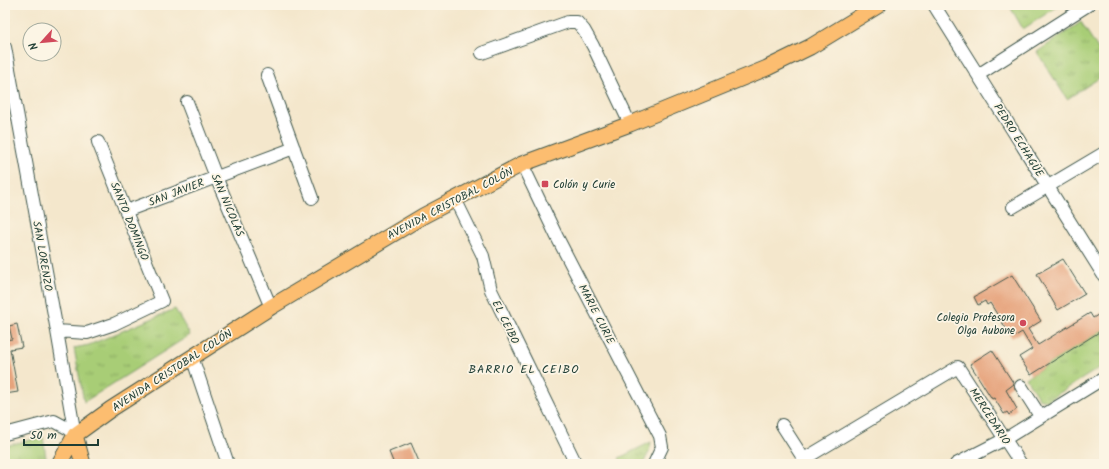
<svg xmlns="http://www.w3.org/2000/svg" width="1109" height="469" viewBox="0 0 1109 469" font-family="Kalam,sans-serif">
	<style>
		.park { fill: url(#park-tufts); stroke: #648555 }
		.building { fill: #e6a37b }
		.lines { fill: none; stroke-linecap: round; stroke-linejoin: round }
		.minor-casing { stroke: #3f564b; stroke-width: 14 }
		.major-casing { stroke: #3f564b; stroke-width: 17 }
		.minor { stroke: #fff; stroke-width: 12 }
		.major { stroke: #fcbd6f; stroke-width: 15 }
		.poi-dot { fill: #d1495b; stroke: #fcf5e5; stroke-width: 1.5 }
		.labels { text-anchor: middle; stroke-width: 3.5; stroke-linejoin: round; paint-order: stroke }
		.street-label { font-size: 11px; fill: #1f3d34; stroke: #fcf5e5 }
		.poi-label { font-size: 11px; fill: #1f3d34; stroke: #fcf5e5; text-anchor: start }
		.neighbourhood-label { font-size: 12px; letter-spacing: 1px; fill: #1f3d34; stroke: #fcf5e5 }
	</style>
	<defs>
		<pattern id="park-tufts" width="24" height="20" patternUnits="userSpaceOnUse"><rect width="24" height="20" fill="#a8cd76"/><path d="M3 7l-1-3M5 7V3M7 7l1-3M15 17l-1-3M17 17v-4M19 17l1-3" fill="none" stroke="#88a862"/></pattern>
	</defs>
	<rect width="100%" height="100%" fill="#fcf5e5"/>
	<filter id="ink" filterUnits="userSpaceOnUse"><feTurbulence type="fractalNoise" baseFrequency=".025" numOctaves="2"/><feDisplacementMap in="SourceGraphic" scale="8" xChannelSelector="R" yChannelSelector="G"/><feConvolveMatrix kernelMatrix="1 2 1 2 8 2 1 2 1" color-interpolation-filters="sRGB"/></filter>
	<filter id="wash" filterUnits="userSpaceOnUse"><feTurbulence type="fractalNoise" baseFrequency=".012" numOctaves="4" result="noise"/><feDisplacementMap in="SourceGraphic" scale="16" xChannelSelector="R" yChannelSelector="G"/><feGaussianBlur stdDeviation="0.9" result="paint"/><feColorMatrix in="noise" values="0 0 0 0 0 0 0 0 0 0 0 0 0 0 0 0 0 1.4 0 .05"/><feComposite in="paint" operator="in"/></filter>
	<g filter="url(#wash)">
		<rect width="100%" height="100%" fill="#f4e7cc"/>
		<path class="park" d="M1009,5h51l-37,24z
			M1081,22l23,36v17l-37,24 -30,-47z
			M175,309l15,26 -106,67 -10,-54 15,-3z
			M1104,329v36l-57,36 -9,-3 -12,-20z
			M43,437l3,21 -3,6h-38v-18z
			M651,442l-2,10 -6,12h-21l-3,-6z"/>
		<g id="blocks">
			<path class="building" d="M1063,259l22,35 -27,16 -21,-36z
				M1012,275l29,46 -13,8 10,16 52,-32 3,5 11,-7v18l-73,46 -12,-18 13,-8 -10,-17 -10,6 -22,-35 -3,2 -2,-4 -7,4 -4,-8z
				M17,324l5,23 -12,2 8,43 -13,2v-54l7,-1 -3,-13z
				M992,350l22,34 -8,6 11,19 -8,6 -2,-3 -3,2 -10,-16 -2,1 -22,-35z
				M411,443l9,21h-26l-5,-12z"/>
		</g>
	</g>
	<g filter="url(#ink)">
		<use href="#blocks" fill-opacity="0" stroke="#3f564b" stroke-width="1"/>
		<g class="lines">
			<defs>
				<path id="minor" d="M934,5l170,271
					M5,47l52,284 18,104
					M482,53l86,-31h9l7,8 9,16 37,78
					M267,75l45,123
					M978,75l110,-70
					M187,102l29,75 51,121 4,9
					M522,164l34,71 104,201 2,11 -8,17
					M455,199l28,57 8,34 85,174
					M1013,207l91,-54
					M126,211l168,-63
					M57,331l30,2 27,-9 48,-23 -64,-159
					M192,357l36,107
					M1021,386l19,30
					M782,425l25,39
					M5,434l49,-13 15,8 6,6
					M804,459l154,-92 63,97
					M956,464l49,-25 99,-61"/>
				<path id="major" d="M75,435l8,29
					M59,464l16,-29 36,-26 160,-102 152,-91 99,-52 108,-40 137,-56 43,-21 69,-42"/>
			</defs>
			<use href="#minor" class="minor-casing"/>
			<use href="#major" class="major-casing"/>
			<use href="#minor" class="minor"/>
			<use href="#major" class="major"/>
		</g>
	</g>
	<g class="poi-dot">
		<rect x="541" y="180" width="8" height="8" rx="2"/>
		<circle cx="1023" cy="323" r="4"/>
	</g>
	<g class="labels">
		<g class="street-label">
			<text transform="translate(1019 140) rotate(58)" y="4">PEDRO ECHAGÜE</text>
			<text transform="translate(176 192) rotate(-21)" y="4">SAN JAVIER</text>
			<text transform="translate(450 203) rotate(-28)" y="4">AVENIDA CRISTOBAL COLÓN</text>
			<text transform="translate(228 205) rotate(67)" y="4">SAN NICOLAS</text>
			<text transform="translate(130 221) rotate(68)" y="4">SANTO DOMINGO</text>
			<text transform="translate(43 256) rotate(80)" y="4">SAN LORENZO</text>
			<text transform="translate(597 314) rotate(63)" y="4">MARIE CURIE</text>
			<text transform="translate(506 322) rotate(64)" y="4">EL CEIBO</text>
			<text transform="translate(172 370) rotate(-33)" y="4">AVENIDA CRISTOBAL COLÓN</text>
			<text transform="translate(990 416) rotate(57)" y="4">MERCEDARIO</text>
		</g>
		<g class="poi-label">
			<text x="553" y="188">Colón y Curie</text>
			<text x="1015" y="321" text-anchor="end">Colegio Profesora<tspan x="1015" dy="13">Olga Aubone</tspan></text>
		</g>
		<g class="neighbourhood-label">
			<text x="524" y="373">BARRIO EL CEIBO</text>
		</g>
	</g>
	<rect width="1109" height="469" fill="none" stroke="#fcf5e5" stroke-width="20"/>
	<g transform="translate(42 42) rotate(243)"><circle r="19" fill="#fcf5e5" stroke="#a4ab9e"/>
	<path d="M0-3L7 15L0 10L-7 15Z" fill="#d1495b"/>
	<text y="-6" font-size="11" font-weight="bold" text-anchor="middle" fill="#1f3d34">N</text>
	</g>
	<path d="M24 439v6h74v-6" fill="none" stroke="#1f3d34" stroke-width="2"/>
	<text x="30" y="439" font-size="12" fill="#1f3d34" stroke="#fcf5e5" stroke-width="3" paint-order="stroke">50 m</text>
</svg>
